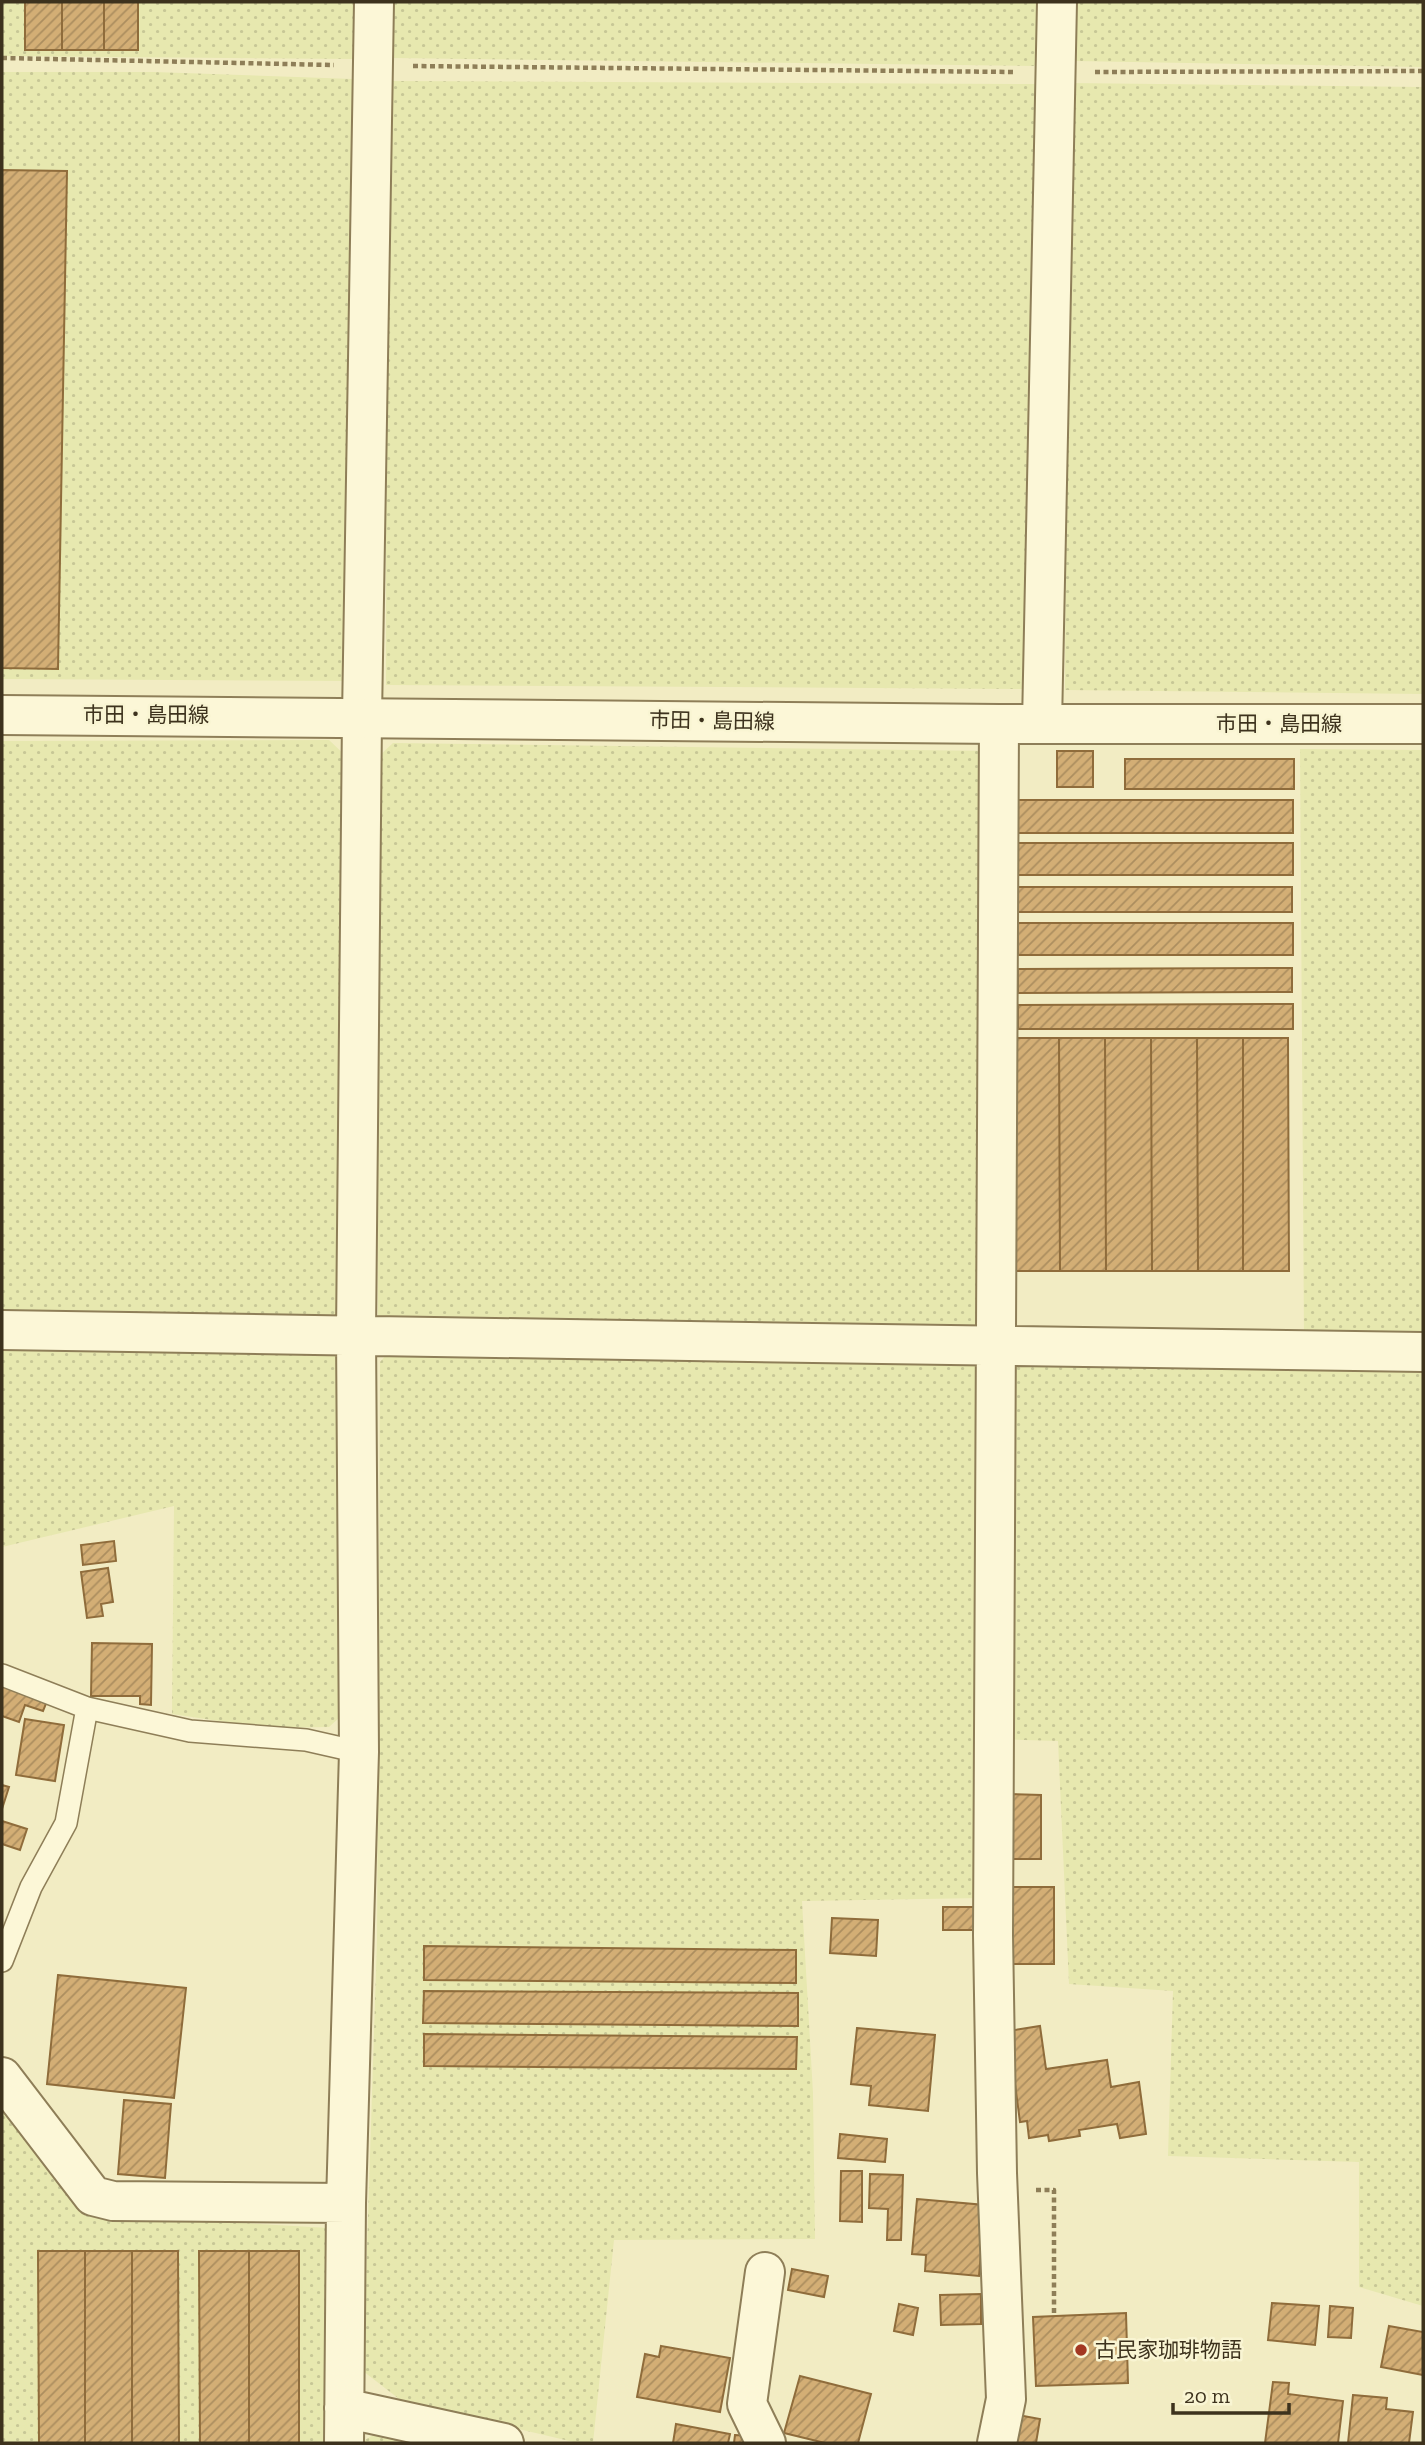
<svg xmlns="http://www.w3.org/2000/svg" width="1425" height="2445" viewBox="0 0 1425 2445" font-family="'Zilla Slab','Noto Sans JP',serif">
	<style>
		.farmland { fill: url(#farmland-dots) }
		.building { fill: url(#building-hatch); stroke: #8f6c3b; stroke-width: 2 }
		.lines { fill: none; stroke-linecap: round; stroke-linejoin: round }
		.service-casing { stroke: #8e7e58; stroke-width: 24 }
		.minor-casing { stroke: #8e7e58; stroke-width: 42 }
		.tertiary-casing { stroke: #8e7e58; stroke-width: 42 }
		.path { stroke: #8e7e58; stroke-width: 4.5; stroke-dasharray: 5 3.5; stroke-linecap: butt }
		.service { stroke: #fcf7d7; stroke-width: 21 }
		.minor { stroke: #fcf7d7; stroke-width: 38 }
		.tertiary { stroke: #fcf7d7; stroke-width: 38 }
		.poi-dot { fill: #a33822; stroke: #f9f5d3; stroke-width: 2.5 }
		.labels { text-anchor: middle; stroke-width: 5; stroke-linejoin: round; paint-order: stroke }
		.street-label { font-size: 21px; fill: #3d321d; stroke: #f9f5d3 }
		.poi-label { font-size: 21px; fill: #3d321d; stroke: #f9f5d3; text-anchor: start }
	</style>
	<defs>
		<pattern id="farmland-dots" width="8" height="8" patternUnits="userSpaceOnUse" patternTransform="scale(1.75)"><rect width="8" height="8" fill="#e7e8af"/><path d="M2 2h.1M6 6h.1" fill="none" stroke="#c7c796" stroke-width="1.8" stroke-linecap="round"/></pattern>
		<pattern id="building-hatch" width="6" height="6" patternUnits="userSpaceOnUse" patternTransform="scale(1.75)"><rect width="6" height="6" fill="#d3ae75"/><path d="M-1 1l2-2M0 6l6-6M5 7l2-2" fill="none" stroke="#ac8e5f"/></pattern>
	</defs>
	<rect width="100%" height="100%" fill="#f2ecc3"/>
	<path class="farmland" d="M2,2h355l-1,57 -354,-3z
		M393,2h650l-1,56 -8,8 -641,-8z
		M1071,2h352v65l-347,-6 -6,-7z
		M2,72h152l199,7 -4,602 -347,-2z
		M386,81l655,3 -7,605 -648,-4z
		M1068,83l355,4v607l-358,-4z
		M329,740l19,18 -8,573 -338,-4v-586z
		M393,743l598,8 -5,576 -608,2 1,-573z
		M1300,749l123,1v592h-119z
		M2,1349l339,7 -1,361 -11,10 -63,1 -94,-14 2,-208 -172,41z
		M388,1353l589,3 6,542 -181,3 11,192 2,146 -201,1 -21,203h-15l-175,-41 -40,-31 14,-431 3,-578z
		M1007,1364l416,3v939l-64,-19v-125l-191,-6 5,-165 -104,-7 -11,-243 -63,-2z
		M2,2103l82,111 245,14 -2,215h-325z
		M380,2431l55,12h-75z"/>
	<path class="building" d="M25,2h37v48h-37z
		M62,2h42v48h-42z
		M104,2h34v48h-34z
		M2,170l65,1 -9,498 -56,-1z
		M1057,751h36v36h-36z
		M1125,759h169v30h-169z
		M1018,800h275v33h-275z
		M1018,843h275v32h-275z
		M1018,887h274v25h-274z
		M1018,923h275v32h-275z
		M1292,968v24l-274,1v-24z
		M1293,1004v25h-275v-24z
		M1014,1038h45l1,233h-46z
		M1059,1038h46l1,233h-46z
		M1105,1038h46l1,233h-46z
		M1151,1038h46l1,233h-46z
		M1197,1038h46v233h-45z
		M1243,1038h45l1,233h-46z
		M114,1541l2,20 -33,4 -2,-20z
		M108,1568l5,34 -12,2 2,12 -16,2 -6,-46z
		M92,1643l60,1 -1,61 -11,-1v-8h-49z
		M2,1685l45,16 -4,10 -18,-6 -6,17 -17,-6z
		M25,1719l39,6 -9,56 -39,-6z
		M2,1785l7,2 -7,22z
		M1005,1794l36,1v64h-36z
		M2,1821l25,8 -7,21 -18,-6z
		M1009,1887h45v77h-44z
		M943,1907h37v23h-37z
		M832,1918l46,2 -2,36 -46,-3z
		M424,1946l372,4v33l-372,-3z
		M58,1975l128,13 -12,110 -127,-14z
		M424,1991l374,2v33l-375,-3z
		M1040,2026l6,43 61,-9 4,27 28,-5 7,52 -26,4 -3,-14 -38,6 1,6 -31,5 -1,-6 -19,3 -2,-17 -7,1 -12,-91z
		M857,2028l78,7 -7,76 -59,-6 2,-19 -20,-2z
		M424,2034l373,3 -1,32 -372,-3z
		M124,2100l47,4 -6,74 -47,-4z
		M840,2134l47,5 -2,23 -47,-4z
		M841,2171h21v51l-22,-1z
		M870,2174l33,1 -2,65h-14l1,-31 -19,-1z
		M917,2199l68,6 -6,71 -54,-5 1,-16 -14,-1z
		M38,2251h47v192h-46z
		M85,2251h47v192h-47z
		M132,2251h46l1,192h-47z
		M199,2251h50v192h-49z
		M249,2251h50v192h-50z
		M792,2269l36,7 -4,21 -36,-7z
		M981,2294v30l-40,1 -1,-30z
		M1272,2303l47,3 -4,39 -47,-5z
		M899,2304l19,4 -5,27 -19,-4z
		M1330,2306l23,2 -2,30 -23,-1z
		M1126,2313l2,70 -92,3 -3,-69z
		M1389,2326l34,6v43l-42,-8z
		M661,2346l69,12 -10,54 -83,-15 8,-43 14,3z
		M800,2376l71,18 -13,49h-33l-41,-10z
		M1273,2382l16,1 -1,11 55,7 -5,42h-73z
		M1353,2395l34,3 -1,11 27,3 -4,31h-61z
		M1018,2415l22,4 -4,24h-23z
		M676,2424l54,10 -2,9h-55z
		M735,2435l13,1v7h-14z"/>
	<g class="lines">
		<defs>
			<path id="service" d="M2,1675l85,33 103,23 116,9 53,12
				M2,1961l29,-74 35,-64 21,-115"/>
			<path id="minor" d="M1042,724l15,-722
				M2,1330c474,6 947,17 1421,22
				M2,2077l91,119 20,5 233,2
				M765,2272l-18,132 19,39
				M344,2408l160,35
				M344,2443l2,-240 13,-451 -3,-418 6,-617 12,-715
				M997,2443l9,-44 -9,-226 -4,-238 6,-1211"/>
			<path id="tertiary" d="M2,715l997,9h424"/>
		</defs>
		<use href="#service" class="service-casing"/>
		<use href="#minor" class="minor-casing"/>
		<use href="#tertiary" class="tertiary-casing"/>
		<path class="path" d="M2,58l332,7
			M413,66l603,6
			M1095,72l328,-1
			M1036,2190h18v125"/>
		<use href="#service" class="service"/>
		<use href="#minor" class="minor"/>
		<use href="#tertiary" class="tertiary"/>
	</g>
	<circle class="poi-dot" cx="1081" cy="2350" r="7"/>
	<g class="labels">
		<g class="street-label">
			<text x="146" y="722">市田・島田線</text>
			<text transform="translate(712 721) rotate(1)" y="7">市田・島田線</text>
			<text x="1279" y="731">市田・島田線</text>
		</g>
		<g class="poi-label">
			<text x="1095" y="2357">古民家珈琲物語</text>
		</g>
	</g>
	<rect width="1425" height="2445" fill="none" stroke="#3d321d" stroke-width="7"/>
	<path d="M1173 2403v10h116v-10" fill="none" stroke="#3d321d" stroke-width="3.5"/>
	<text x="1184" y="2403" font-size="21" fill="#3d321d" stroke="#f9f5d3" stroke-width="5" paint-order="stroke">20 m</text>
</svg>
